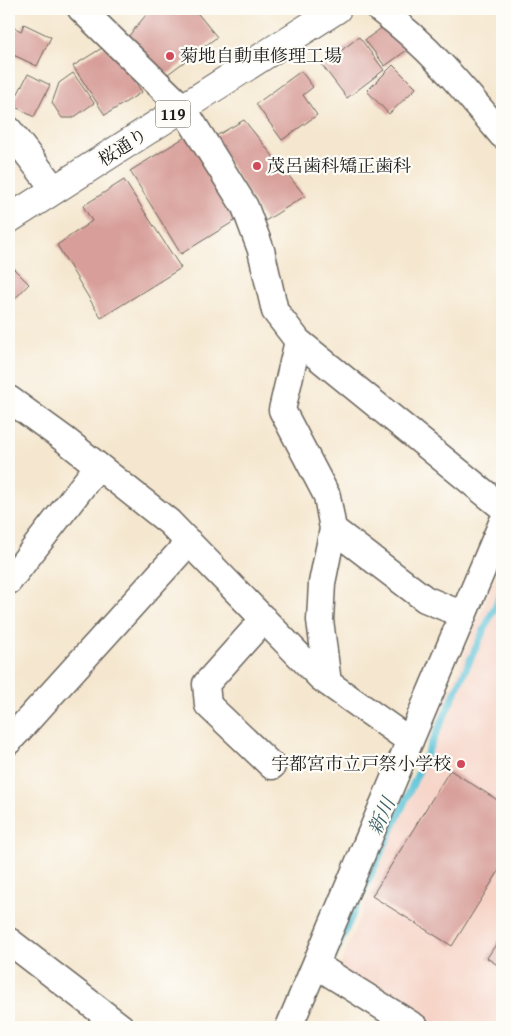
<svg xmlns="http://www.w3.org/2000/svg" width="511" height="1036" viewBox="0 0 511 1036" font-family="'Gentium Book Plus','Noto Serif JP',serif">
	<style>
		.built { fill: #f6d2c5 }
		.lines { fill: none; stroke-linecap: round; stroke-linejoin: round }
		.stream { stroke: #5ac2d7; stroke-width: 7 }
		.building { fill: #d89f9a }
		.minor-casing { stroke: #68635b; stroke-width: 29 }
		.highway-casing { stroke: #68635b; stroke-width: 30 }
		.minor { stroke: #fff; stroke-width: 26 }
		.highway { stroke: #fff; stroke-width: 28 }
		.poi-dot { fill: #d1495b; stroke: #fdfcf7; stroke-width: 2 }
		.labels { text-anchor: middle; stroke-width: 4.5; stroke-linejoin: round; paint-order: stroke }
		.shield { fill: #fdfcf7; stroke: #605f5e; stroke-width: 1 }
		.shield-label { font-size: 16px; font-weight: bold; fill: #1c1c1c }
		.poi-label { font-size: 18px; fill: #1c1c1c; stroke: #fdfcf7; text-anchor: start }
		.street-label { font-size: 18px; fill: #1c1c1c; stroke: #fdfcf7 }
		.water-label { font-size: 19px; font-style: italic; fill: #355e67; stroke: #fdfcf7 }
	</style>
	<rect width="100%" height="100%" fill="#fdfcf7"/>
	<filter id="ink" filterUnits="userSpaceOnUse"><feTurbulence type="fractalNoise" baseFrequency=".02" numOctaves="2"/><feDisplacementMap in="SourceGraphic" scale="10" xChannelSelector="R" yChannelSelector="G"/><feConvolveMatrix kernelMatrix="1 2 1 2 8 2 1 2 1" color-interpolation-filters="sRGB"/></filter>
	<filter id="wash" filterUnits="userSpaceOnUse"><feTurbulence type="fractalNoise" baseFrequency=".0096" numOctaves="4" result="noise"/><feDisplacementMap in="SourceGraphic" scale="20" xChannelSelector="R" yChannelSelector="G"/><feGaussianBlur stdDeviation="1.12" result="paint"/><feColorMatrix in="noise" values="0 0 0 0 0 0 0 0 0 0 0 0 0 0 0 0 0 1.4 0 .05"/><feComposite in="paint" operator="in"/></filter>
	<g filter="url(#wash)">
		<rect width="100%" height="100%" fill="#f5e7cf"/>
		<path class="built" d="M502,560v467h-69l-94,-58z"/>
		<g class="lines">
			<path class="stream" d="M328,968l174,-377"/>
		</g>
		<g id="blocks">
			<path class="building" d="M151,9h43l23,28 -49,37 -41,-36z
				M24,24l27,13 -14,29 -28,-13v-28l12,6z
				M387,24l20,26 -22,16 -20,-26z
				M359,37l25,33 -37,28 -25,-33z
				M110,43l32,49 -37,23 -32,-49z
				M393,65l23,23 -27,26 -22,-23z
				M301,71l12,16 -10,8 14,20 -35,25 -26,-36z
				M73,73l21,30 -21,15h-11l-10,-15 7,-20z
				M28,74l22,11 -16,32 -22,-12z
				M244,120l61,76 -40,25 -51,-84z
				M190,134l51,83 -60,37 -51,-83z
				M124,180l57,88 -80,50 -44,-73 35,-24 -9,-15z
				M9,264l20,20 -20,21z
				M450,770l52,33v63l-50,80 -80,-50z
				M502,935v33l-15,-10z"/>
		</g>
	</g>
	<g filter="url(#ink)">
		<use href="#blocks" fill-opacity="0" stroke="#68635b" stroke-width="1"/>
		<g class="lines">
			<defs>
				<path id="minor" d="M81,9l102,99 62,99 16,43 14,61 23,30 -16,69 45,86 6,33 -11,54 -2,37 8,63
					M379,9c48,35 85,80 123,126
					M9,130l46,60
					M298,341l204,166
					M9,399l55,40 105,83 152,156 89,63
					M333,529l92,70 38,16
					M9,581l89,-115
					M264,619l-58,65 2,21 64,61
					M9,741l180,-199
					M9,941l112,86
					M316,965l99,62
					M289,1027l213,-504"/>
				<path id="highway" d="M9,219l328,-210"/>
			</defs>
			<use href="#minor" class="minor-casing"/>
			<use href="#highway" class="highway-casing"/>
			<use href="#minor" class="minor"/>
			<use href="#highway" class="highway"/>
		</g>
	</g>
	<g class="poi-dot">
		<circle cx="170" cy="56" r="5"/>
		<circle cx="257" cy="166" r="5"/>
		<circle cx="461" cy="764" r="5"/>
	</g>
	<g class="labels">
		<rect class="shield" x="155.5" y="100.5" width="35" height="27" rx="4"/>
		<g class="shield-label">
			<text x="173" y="120">119</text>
		</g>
		<g class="poi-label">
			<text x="180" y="62">菊地自動車修理工場</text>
			<text x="267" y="172">茂呂歯科矯正歯科</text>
			<text x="451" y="770" text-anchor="end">宇都宮市立戸祭小学校</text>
		</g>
		<g class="street-label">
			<text transform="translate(123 147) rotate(-33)" y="6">桜通り</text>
		</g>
		<g class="water-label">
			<text transform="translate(381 816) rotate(-65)" y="7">新川</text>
		</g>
	</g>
	<rect width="511" height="1036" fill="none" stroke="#fdfcf7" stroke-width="30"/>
</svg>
